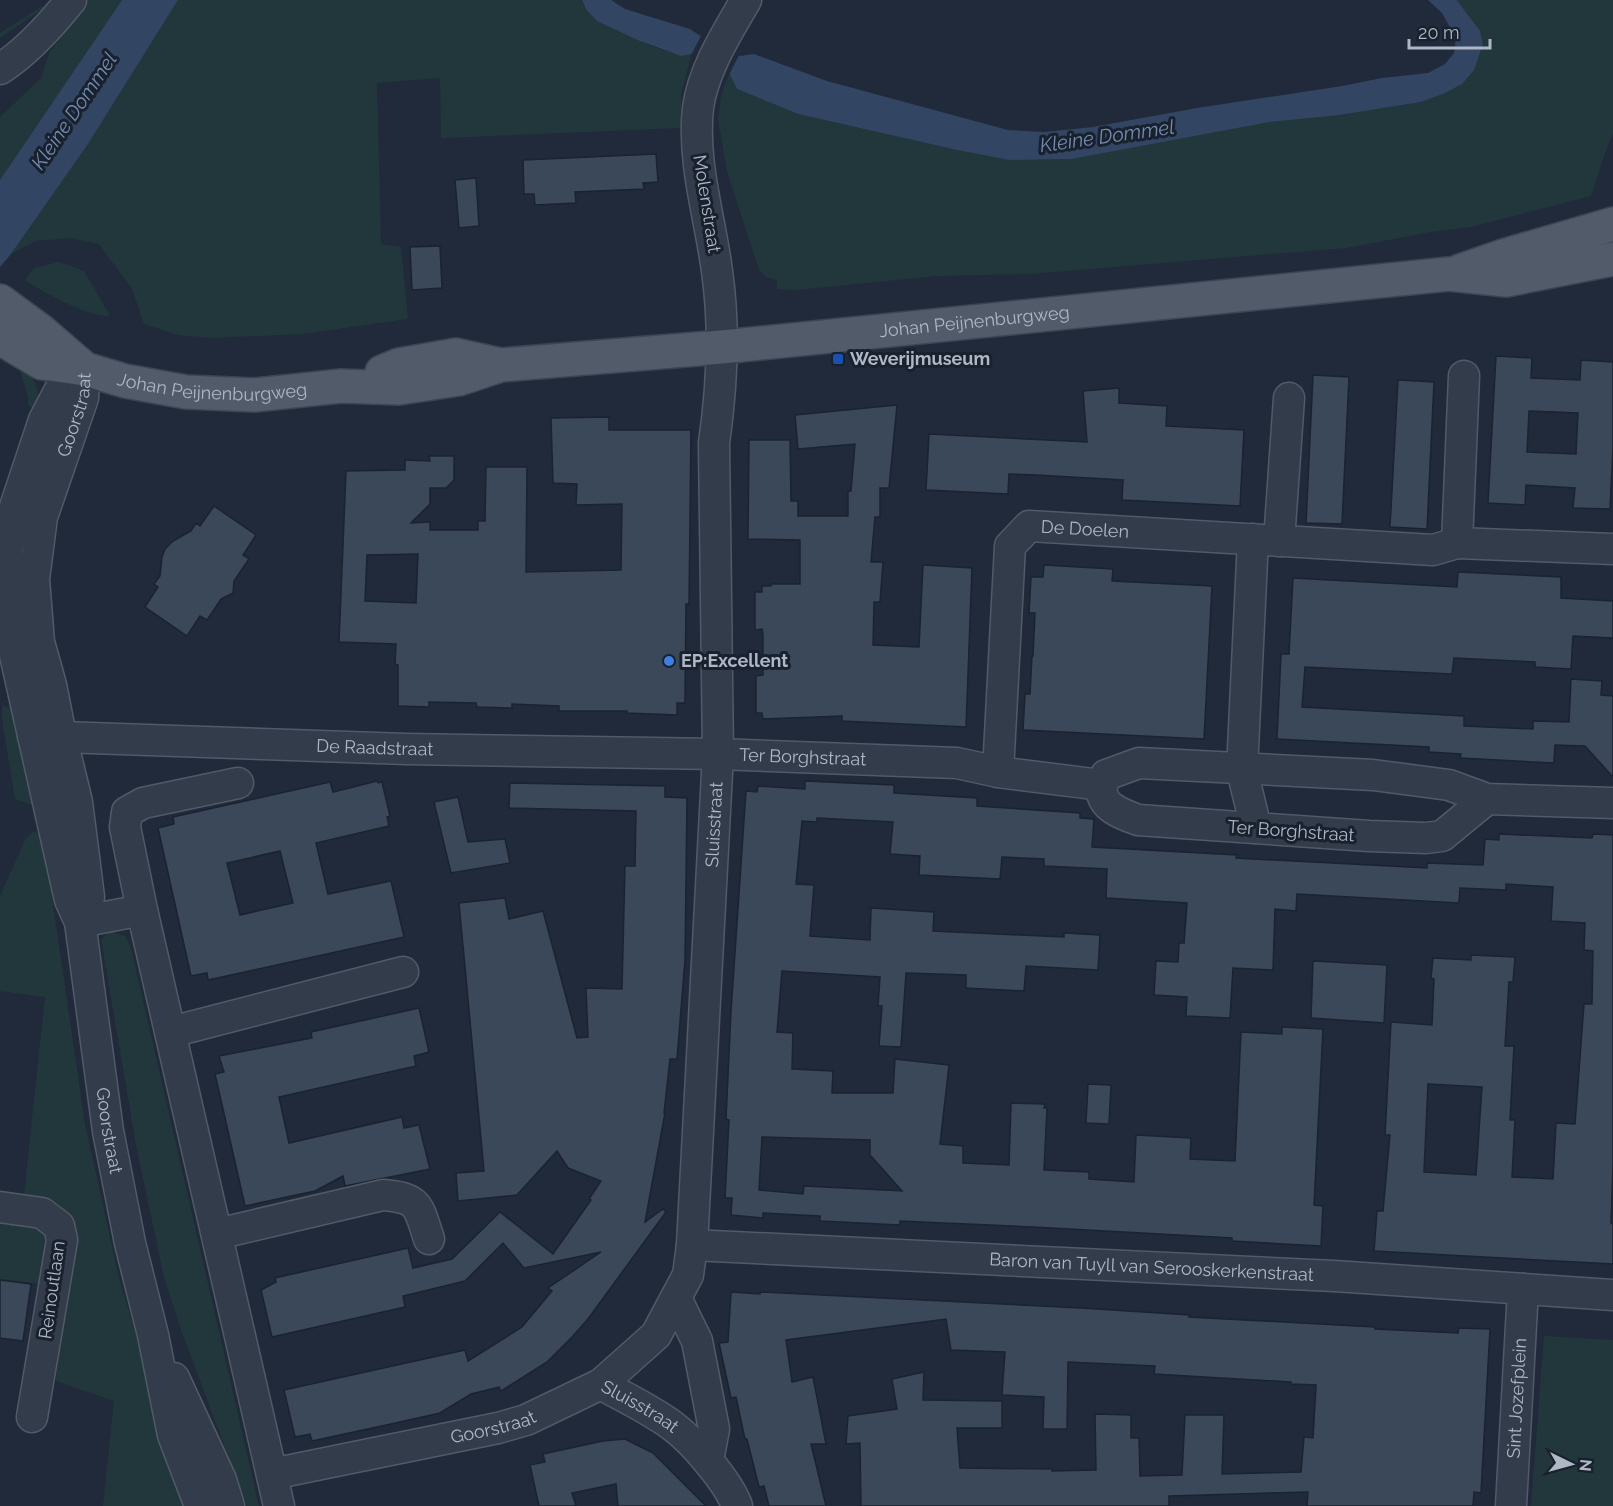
<svg xmlns="http://www.w3.org/2000/svg" width="1613" height="1506" viewBox="0 0 1613 1506" font-family="Raleway,sans-serif">
	<style>
		.green { fill: #22373b }
		.water { fill: #324562 }
		.pier { fill: #202a3a }
		.building { fill: #3b4859; stroke: #1b2331; stroke-width: 1.5; fill-rule: evenodd }
		.lines { fill: none; stroke-linecap: round; stroke-linejoin: round }
		.minor-casing { stroke: #515a68; stroke-width: 33 }
		.major-casing { stroke: #3d4553; stroke-width: 36 }
		.minor { stroke: #333c4a; stroke-width: 30 }
		.major { stroke: #515b6a; stroke-width: 33 }
		.transit-dot { fill: #1a4fb4; stroke: #19212e; stroke-width: 2 }
		.shop-dot { fill: #3f7fe0; stroke: #19212e; stroke-width: 2 }
		.labels { text-anchor: middle; stroke-width: 6; stroke-linejoin: round; paint-order: stroke }
		.street-label { font-size: 18px; fill: #aeb7c6; stroke: #19212e }
		.poi-label { font-size: 18px; font-weight: bold; fill: #aeb7c6; stroke: #19212e; text-anchor: start }
		.water-label { font-size: 20px; font-style: italic; fill: #748cb1; stroke: #19212e }
	</style>
	<rect width="100%" height="100%" fill="#202a3a"/>
	<path class="green" d="M88,0h34l-122,180v-63l41,-39 8,-25z
		M178,0h404l4,9c26,15 76,51 106,44l-11,41v34l-240,10 -1,-60 -63,5 4,161 20,3 7,72 -106,15 -90,4 -34,-3 -34,-11 -12,-35 -33,-45 -29,-6 -35,3 -24,13 77,-110z
		M1457,0h156v134l-9,22 -13,40 -120,31 -40,5 -85,16 -315,26 -95,2 -140,14 -19,-1v-9l-11,-3 -7,-7 -32,-99 -9,-52 3,-23 8,-23 8,16 61,25 159,36 52,10 63,-1 198,-37 70,-7 81,-13 22,-8 28,-76z
		M42,6l2,2 -44,30v-5z
		M59,262l25,9 26,45c-22,1 -66,-23 -85,-36l9,-12z
		M1,353c24,17 42,25 37,58l-10,-5v-9l-8,-27z
		M2,705l14,5 20,89 -4,6 -17,-6 -13,-80z
		M34,831l9,5 42,288 34,154 46,154 28,74h-90l11,-105 -58,-20 15,-161c-12,-21 -24,-23 -47,-25l21,-198 -45,-6v-95l26,-58z
		M111,931l14,5 6,12 128,558h-12l-66,-176 -17,-53 -28,-132 -35,-206z
		M0,1222l38,6 7,7 -4,49 -41,-5z
		M1544,1336l69,4v166h-82z"/>
	<path class="water" d="M122,0h56l-90,144 -77,110 -11,13v-87z
		M582,0h29l14,9 65,20 12,8 38,19 14,-2 73,27 181,49 36,2 49,-5 104,-19 145,-22 40,-8 46,-5 17,-9 9,-11 2,-15 -14,-25 -14,-13h29l23,31 3,13 -9,26 -12,14 -19,10 -22,8 -81,13 -70,7 -198,37 -63,1 -52,-10 -159,-36 -61,-25 -8,-16 -37,-19 -11,2 -41,-15 -43,-20 -11,-12z"/>
	<path class="pier" d="M702,34l38,19 -12,24 -38,-20z"/>
	<path class="building" d="M656,154l2,28 -15,1 1,6 -69,3 1,11 -41,2 -1,-11h-10l-1,-34z
		M476,178l3,48 -20,2 -4,-48z
		M440,246l2,42 -30,2 -2,-43z
		M1496,356l36,2 -1,20 49,2 1,-20 32,2v85l-3,62 -37,-1 2,-20 -49,-3 -1,20 -37,-2zM1529,411l49,2 -2,41 -49,-2z
		M1313,375l36,2 -7,147 -36,-1z
		M1398,380l36,2 -7,147 -37,-2z
		M1119,388v15l48,3 -1,20 78,4 -4,76 -118,-6 1,-20 -87,-5 -27,-1 -1,20 -82,-4 3,-56 158,8 -4,-51z
		M897,405l-8,83h-9v29h-5l-4,45h12l-3,40h-6l-1,43 46,2 4,-82 49,3 -6,159 -124,-6v-5l-79,3 -1,-6h-6v-37l7,-1v-40l-1,-6 -7,1v-38h7v-6h9v-2h29v-44l-52,-1 1,-99h41l1,61h7v15h50v-25h3l4,-47 -57,5 -3,-34z
		M609,417v13h82l-2,174h-3l-1,99h-8v12l-50,-2v-2h-68v-5l-47,-2v4l-35,-1 -1,-4 -47,-1v5l-31,-1v-41l-3,-1 1,-20 -57,-2 7,-171 59,-1v-10l25,1 -1,-5h25v24l-8,8h-16v16l-19,19 19,-1v8h48v-9h7l1,-54h41l-1,105 95,-2 1,-66 -46,1 1,-21 -24,-1 -2,-65zM418,554l-2,49 -51,-2 2,-46z
		M214,506l42,29 -13,20 6,4 -15,22 -1,12 -12,6 -14,21 -7,-4 -13,20 -42,-29 13,-20 -4,-3 6,-8 2,-19 3,-8 8,-8 18,-10 5,-8 4,3z
		M1044,565l69,4 -1,12 100,5 -8,153 -181,-9 2,-36h5l2,-38h1l2,-43h-6l2,-36h12z
		M1458,572l103,5v21l52,3v37l-40,-2 -2,33 -36,-2v-5l-81,-4 -2,16 -147,-7 -3,40 162,9v10l69,3v-8l36,1 2,-43 31,2 -1,14 12,1v81l-28,-31 -30,-1 -1,18 -94,-5 1,-4 -32,-2v-5l-152,-8 4,-85h8l4,-76 164,9z
		M377,781l1,2 4,-1 8,34 -3,1 2,9 -73,17 12,51 63,-13 13,56 -196,43 -1,-7 -16,3 -33,-148 16,-4 -1,-7 157,-35 3,10zM280,851l13,52 -53,12 -13,-52z
		M805,781l89,4v8l83,5v8l103,7v5l14,1 -2,28 145,8 -1,3 191,10v-5l56,2 2,-26 14,1v-6l93,4 1,-4 20,1v330l-2,58 2,1v40l-239,-13 3,-40h6l7,-76h-5l6,-113 41,3 2,-46 -3,-1 2,-20 38,2v-5l44,2 -2,25h-4l-4,64h9l-4,74h5l-3,57 41,2 3,-56 19,1 9,-120h8l1,-53 -9,-1 1,-27 -34,-2 2,-34 -47,-3v6l-46,-2 -1,15 -162,-9 -1,17 -21,-2 -2,61 -40,-2 -3,50 -44,-2 1,-19 -33,-2 2,-34 22,1 1,-19h5l3,-40 -81,-5 1,-29 -63,-3v-7l-42,-2 -2,22 -81,-4 1,-19 -30,-2 3,-32 -76,-4v4l-15,-1 -6,63 18,1 -4,51 60,4 1,-32 63,4 -1,19 131,6v-4l36,2 -2,35 -72,-4 -2,25 -58,-3v-13l-60,-2 -5,74 -22,-1 3,-40h-4l2,-29 -98,-6 -5,61 16,1 -1,36 41,2 -1,22h61l2,-34 54,6 -9,79 23,2v17l46,2 2,-62 34,1 -1,4h3l-3,62 45,2v7l45,3 2,-47 55,3 -1,21 45,2 6,-129 41,2v-7l41,2 -9,176 9,1 -2,40 -89,-5v-3l-199,-11 -133,-6v4l-80,-4v-5l-57,-3v5l-32,-3 1,-17h-7l4,-78 -3,-1 5,-108 15,-220 11,1 1,-6 47,3zM1428,1084l54,3 -6,88 -52,-3zM762,1137l108,3v15l32,36 -98,-5 -1,8 -44,-4z
		M510,783l155,3v11l22,1 -2,162 -8,99h-7l-6,54h1l-20,109 18,-13 3,3 -78,107 -16,18 -25,25 -46,29 -2,-4 -28,7 -31,19 -49,11 -79,17 -2,-7 -15,3 -11,-47 181,-40 3,11 54,-34 30,-36 -4,-3 53,-36 -77,16 -21,-25 -38,38 -62,15 2,11 -133,30 -11,-47 15,-8 -1,-4 133,-30 5,20 39,-9 48,-47 53,42 38,-54 -2,-1 12,-18 -33,-13 -11,-17 -40,44 -59,6 -2,-28 28,-2 -25,-268 46,-5 4,21 34,-8 34,127 11,-1 -2,-49 36,1 3,-123h10l1,-55 -127,-3z
		M458,797l10,45 37,-3 5,24 -59,10 -17,-71z
		M1313,961l74,4 -3,58 -73,-5z
		M419,1008l10,44 -15,4 2,10 -137,31 10,46 113,-26 2,11 15,-3 11,44 -85,17 -2,-10 -28,15 -70,15 -30,-132 9,-2 -5,-16 93,-18 -1,-6z
		M1088,1084l23,1 -2,39 -23,-1z
		M0,1280l31,4 -8,57 -23,-3z
		M731,1292l29,2v-2l321,16 109,7 -1,2 186,10v2l83,4 1,-5 31,1 -9,164 -7,-1 -1,14h-166l1,-14 -139,4v10h-308l-1,-63 -14,1 2,-28 49,-7 -5,-30 32,-7 -1,28 79,1v27h-45l3,40 92,1v2l44,-1 -1,-56 36,1v23h8l1,38 42,-1 3,-60h39l-2,59 79,-2 3,-35 9,1 3,-53 -25,-1v-2l-137,-8 1,-8 -87,-4 -1,67h-24l1,-32 -42,-2 3,-43 -54,-2 -5,-31 -160,21 6,42 21,-5 13,67h-15l15,62h-57l-5,-20 -5,1 -12,-48h-2l-9,-42 -5,1 -12,-55 9,-1z
		M625,1439l28,14 53,53h-88l-2,-22 -44,9 4,13h-37l-9,-41 15,-3 -2,-8 60,-13z"/>
	<g class="lines">
		<defs>
			<g id="minor">
				<path d="M0,69c27,-17 51,-44 71,-69"/>
				<path id="s1" d="M85,369l-22,15 -19,36 -29,87 -8,43v30l6,66 57,254 10,22 28,209 22,112 23,92 20,100 27,71"/>
				<path d="M1253,539l-11,231 14,58"/>
				<path d="M1279,541l10,-143"/>
				<path d="M1457,543l7,-167"/>
				<path id="s2" d="M33,736l373,13 312,5 239,9 41,9 103,13"/>
				<path id="s3" d="M998,772l12,-226 19,-20 404,24 24,-7 156,6"/>
				<path d="M238,783l-95,20 -16,9 -2,15 17,83 137,596"/>
				<path d="M1487,799l-45,37 -16,2 -57,-2 -231,-16c-22,-8 -46,-17 -32,-45l33,-12 234,12 76,10 38,14 126,4"/>
				<path id="s4" d="M82,916l7,-19 -12,-95 -16,-66 -10,-51 -12,-43 -5,-63 8,-62 41,-119 2,-29"/>
				<path d="M80,922l62,-12"/>
				<path d="M171,1032l232,-60"/>
				<path d="M0,1207l42,6 17,13 3,14 -30,177"/>
				<path d="M217,1234l166,-39c37,3 35,11 46,44"/>
				<path id="s5" d="M692,1245l642,31 279,19"/>
				<path d="M676,1298l21,43 17,88 -6,32"/>
				<path d="M174,1378l47,102 8,26"/>
				<path id="s6" d="M601,1384c24,14 51,26 73,43 20,15 55,56 63,79"/>
				<path id="s7" d="M272,1474l226,-46 28,-8 75,-36 55,-49 32,-60 4,-30 26,-491 -4,-311c8,-56 11,-116 3,-172 -7,-54 -25,-108 -19,-163 5,-38 29,-75 48,-108"/>
				<path id="s8" d="M1511,1506l12,-217"/>
			</g>
			<g id="major">
				<path d="M1460,271l43,-15 110,-32"/>
				<path d="M0,301l41,30 44,38"/>
				<path id="s9" d="M0,338l42,25 43,6 40,12 61,11 68,3 87,-9 58,2 60,-9 42,-14 221,-18 727,-73 57,6 107,-21"/>
				<path d="M382,372l17,-7 57,-10 45,10"/>
			</g>
		</defs>
		<use href="#minor" class="minor-casing"/>
		<use href="#major" class="major-casing"/>
		<use href="#minor" class="minor"/>
		<use href="#major" class="major"/>
	</g>
	<rect class="transit-dot" x="832" y="353" width="12" height="12" rx="3"/>
	<circle class="shop-dot" cx="669" cy="661" r="6"/>
	<g class="labels">
		<g class="street-label">
			<text transform="translate(707 204) rotate(81)" y="6">Molenstraat</text>
			<text dy="6" stroke="none"><textPath href="#s9" startOffset="990">Johan Peijnenburgweg</textPath></text>
			<text dy="6" stroke="none"><textPath href="#s9" startOffset="222">Johan Peijnenburgweg</textPath></text>
			<text dy="6" stroke="none"><textPath href="#s4" startOffset="514">Goorstraat</textPath></text>
			<text dy="6" stroke="none"><textPath href="#s3" startOffset="310">De Doelen</textPath></text>
			<text dy="6" stroke="none"><textPath href="#s2" startOffset="342">De Raadstraat</textPath></text>
			<text dy="6" stroke="none"><textPath href="#s2" startOffset="770">Ter Borghstraat</textPath></text>
			<text dy="6" stroke="none"><textPath href="#s7" startOffset="936">Sluisstraat</textPath></text>
			<text transform="translate(1291 831) rotate(4)" y="6">Ter Borghstraat</text>
			<text dy="6" stroke="none"><textPath href="#s1" startOffset="794">Goorstraat</textPath></text>
			<text dy="6" stroke="none"><textPath href="#s5" startOffset="460">Baron van Tuyll van Serooskerkenstraat</textPath></text>
			<text transform="translate(52 1290) rotate(-82)" y="6">Reinoutlaan</text>
			<text dy="6" stroke="none"><textPath href="#s8" startOffset="108">Sint Jozefplein</textPath></text>
			<text dy="6" stroke="none"><textPath href="#s6" startOffset="45">Sluisstraat</textPath></text>
			<text dy="6" stroke="none"><textPath href="#s7" startOffset="226">Goorstraat</textPath></text>
		</g>
		<g class="poi-label">
			<text x="850" y="365">Weverijmuseum</text>
			<text x="681" y="667">EP:Excellent</text>
		</g>
		<g class="water-label">
			<text transform="translate(74 111) rotate(-56)" y="7">Kleine Dommel</text>
			<text transform="translate(1107 136) rotate(-8)" y="7">Kleine Dommel</text>
		</g>
	</g>
	<g transform="translate(1571 1464) rotate(95)" stroke="#19212e" stroke-width="4.5" paint-order="stroke">
	<path d="M0-4.5L10 22L0 15L-10 22Z" fill="#aeb7c6"/>
	<text y="-9" font-size="16" font-weight="bold" text-anchor="middle" fill="#aeb7c6">N</text>
	</g>
	<path d="M1409 39v9h81v-9" fill="none" stroke="#aeb7c6" stroke-width="3"/>
	<text x="1418" y="39" font-size="18" fill="#aeb7c6" stroke="#19212e" stroke-width="4.5" paint-order="stroke">20 m</text>
</svg>
